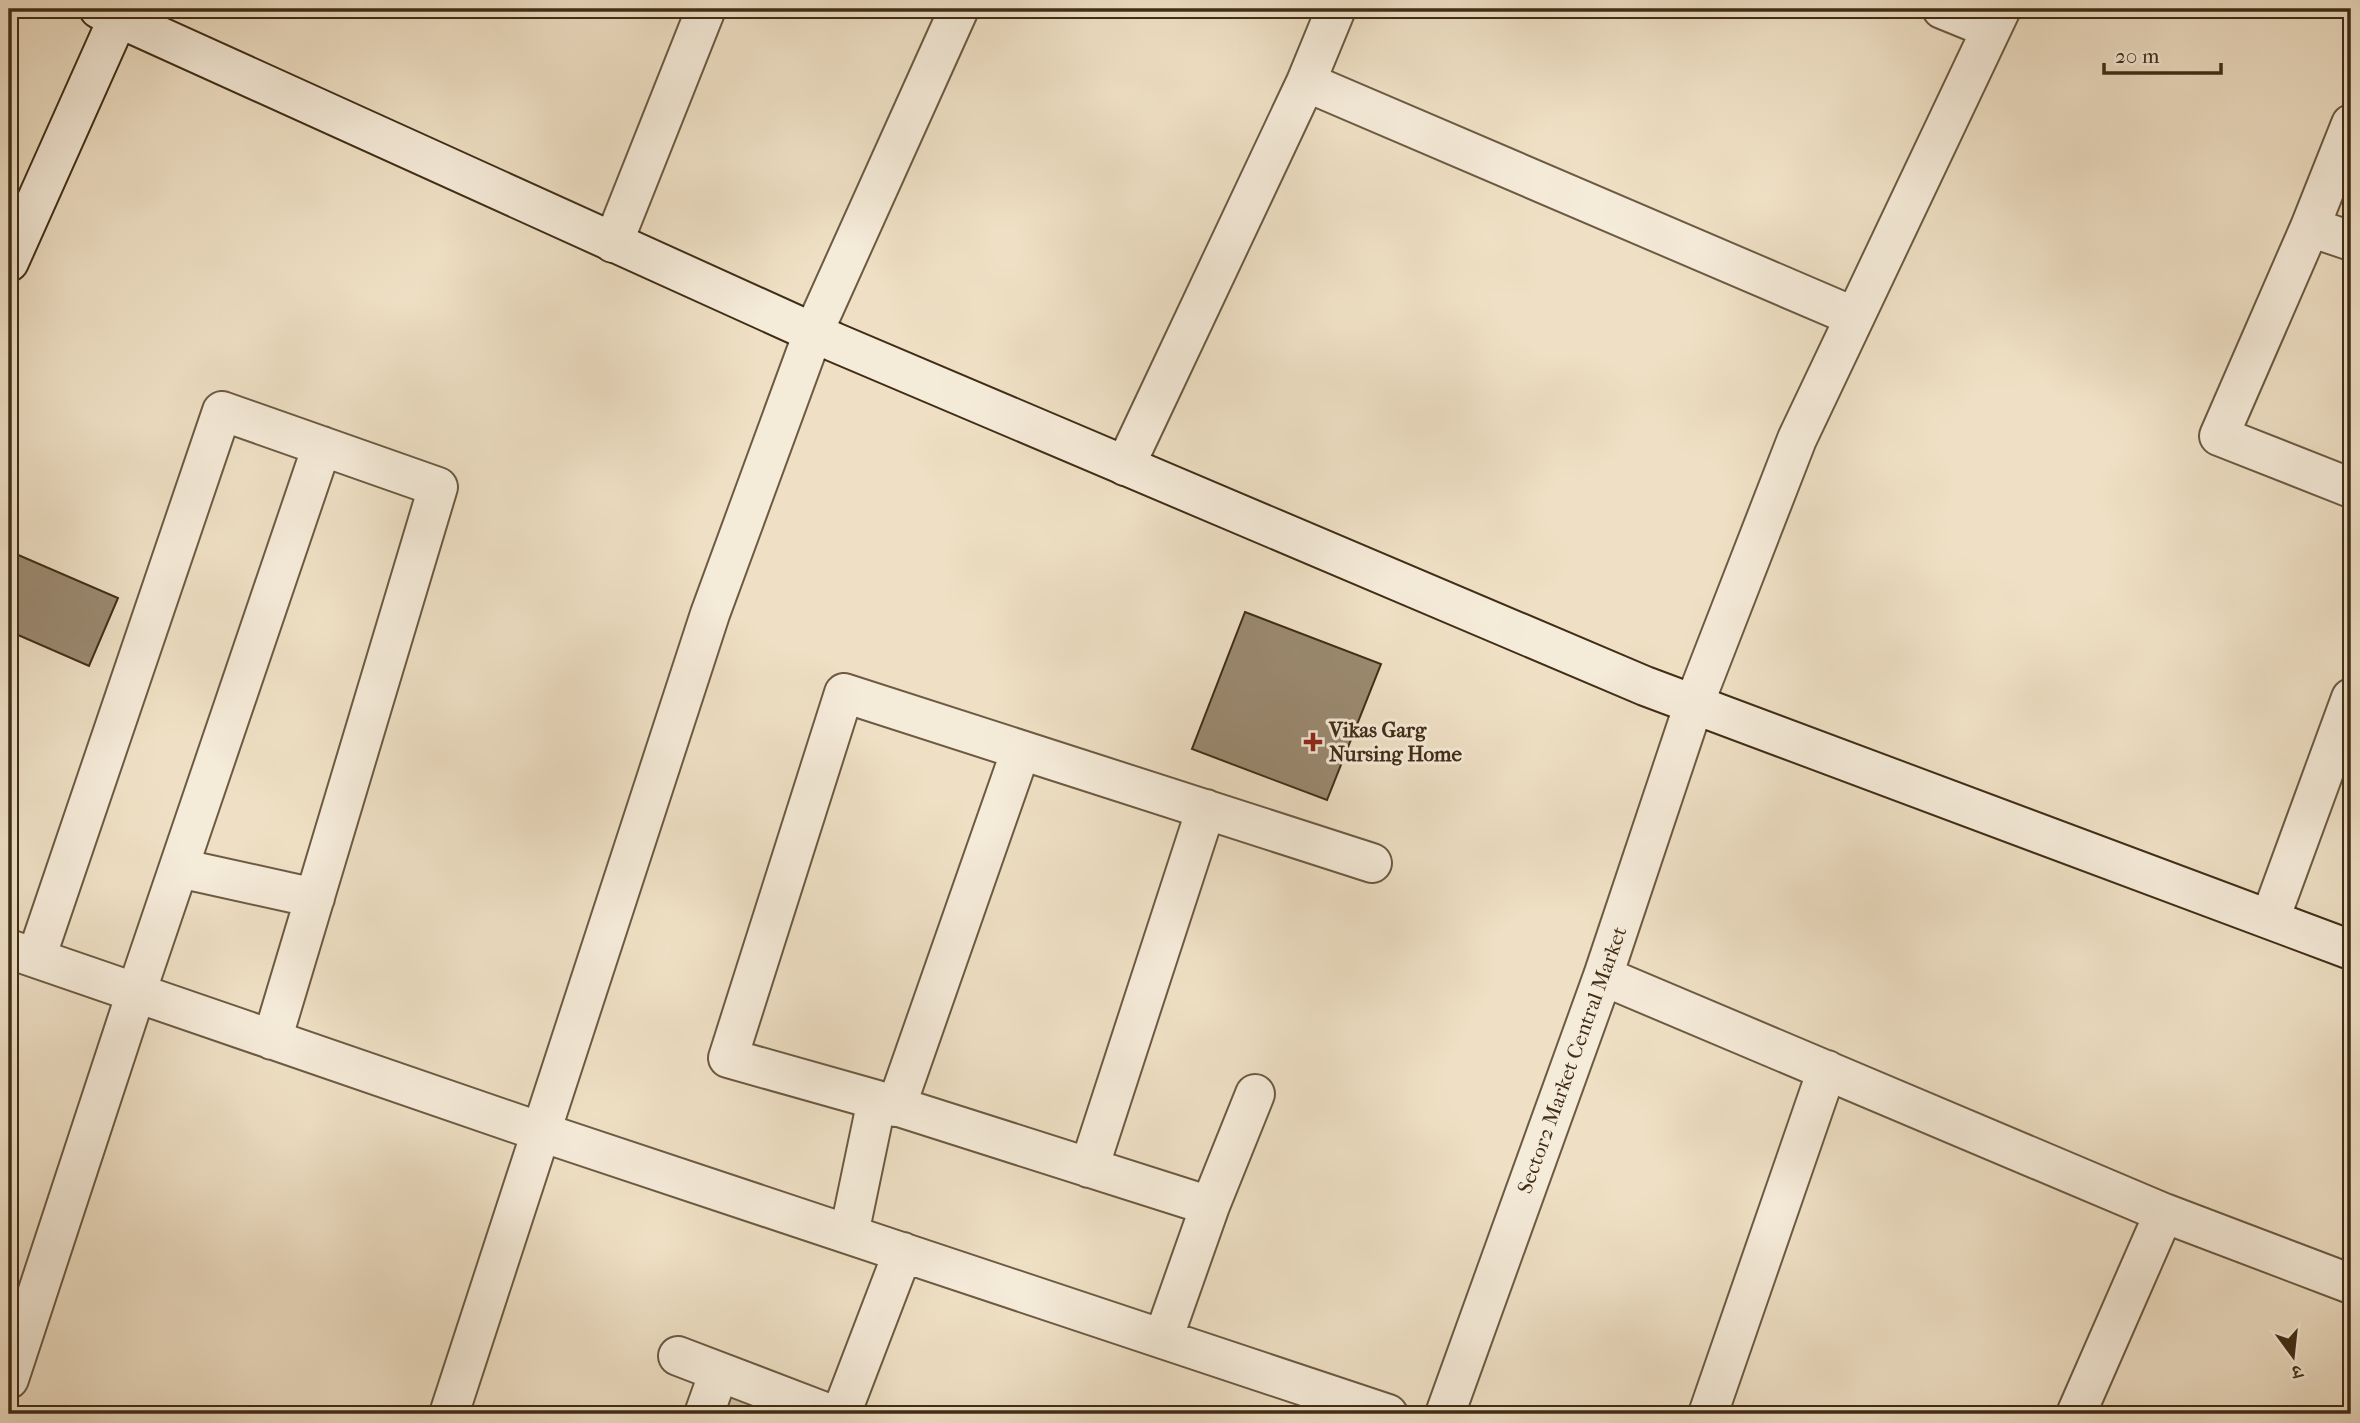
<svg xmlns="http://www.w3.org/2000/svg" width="2360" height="1423" viewBox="0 0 2360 1423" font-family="'IM FELL French Canon','Noto Serif Devanagari',serif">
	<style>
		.green { fill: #d1c2a7; stroke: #88785e; stroke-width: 2 }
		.building { fill: #9b8a71; stroke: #402d16; stroke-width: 2 }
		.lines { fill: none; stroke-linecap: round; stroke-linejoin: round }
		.street-casing { stroke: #6c5a42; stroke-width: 42 }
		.secondary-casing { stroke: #402d16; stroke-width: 42 }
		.street { stroke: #f5ebd9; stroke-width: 38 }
		.secondary { stroke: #f5ebd9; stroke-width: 38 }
		.poi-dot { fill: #8f2418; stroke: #f5ebd9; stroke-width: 2.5 }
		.labels { text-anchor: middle; stroke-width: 6; stroke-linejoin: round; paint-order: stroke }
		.poi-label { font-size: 21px; font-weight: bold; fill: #402d16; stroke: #f5ebd9; text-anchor: start }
		.street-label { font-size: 21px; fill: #402d16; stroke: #f5ebd9 }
	</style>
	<rect width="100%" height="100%" fill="#efe0c5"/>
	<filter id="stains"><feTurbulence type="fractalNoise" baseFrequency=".00286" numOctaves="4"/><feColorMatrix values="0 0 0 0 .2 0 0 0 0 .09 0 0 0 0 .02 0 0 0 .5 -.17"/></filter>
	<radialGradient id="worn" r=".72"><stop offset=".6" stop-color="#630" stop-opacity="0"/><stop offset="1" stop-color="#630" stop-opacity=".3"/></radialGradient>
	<path class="green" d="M730,1390l56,24h-64z"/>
	<path class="building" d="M9,551l109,47 -29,68 -80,-35z
		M1245,612l136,52 -54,136 -135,-51z"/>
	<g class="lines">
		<defs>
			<path id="street" d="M1942,9l49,20
				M1306,82l30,-73
				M2310,227l41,-103
				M2351,241l-41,-14 -91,209 132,52
				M613,243l93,-234
				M1125,466l181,-384 549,235
				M179,868l136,30
				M2270,919l81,-221
				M9,949l532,183 847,282
				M36,958l186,-547 216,76 -166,553
				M1603,976l561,237 187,71
				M877,1100l333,106 -47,133
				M896,1107l125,-357
				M1089,1168l117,-359
				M1210,1206l45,-112
				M849,1234l28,-134 -149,-42 116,-365 528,170
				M678,1356l152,58
				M9,1379l127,-386 186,-547
				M449,1414l261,-800 103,-281 146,-324
				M704,1414l15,-42
				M841,1414l62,-162
				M1445,1414l158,-438 91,-272 103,-265 204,-430
				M1708,1414l119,-344
				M2076,1414l88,-201"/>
			<path id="secondary" d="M99,9l735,333 811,344 706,264
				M9,262l113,-253"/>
		</defs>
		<use href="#street" class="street-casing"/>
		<use href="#secondary" class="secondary-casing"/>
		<use href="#street" class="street"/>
		<use href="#secondary" class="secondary"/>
	</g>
	<path class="poi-dot" d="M1309.5 731.5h7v7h7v7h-7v7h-7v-7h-7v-7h7z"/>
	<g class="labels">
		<g class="poi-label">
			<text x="1329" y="737">Vikas Garg<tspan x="1329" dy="24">Nursing Home</tspan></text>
		</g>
		<g class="street-label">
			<text transform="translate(1572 1060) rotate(-70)" y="7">Sector2 Market Central Market</text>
		</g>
	</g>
	<rect width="2360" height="1423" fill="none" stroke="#efe0c5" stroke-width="35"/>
	<rect x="10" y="10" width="2339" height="1402" fill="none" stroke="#402d16" stroke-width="3.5"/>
	<rect x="18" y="18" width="2325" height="1388" fill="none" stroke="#402d16" stroke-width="2"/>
	<g transform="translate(2293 1356) rotate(165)" stroke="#f5ebd9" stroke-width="5" paint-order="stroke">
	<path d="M0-5L12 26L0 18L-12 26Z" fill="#402d16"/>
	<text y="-10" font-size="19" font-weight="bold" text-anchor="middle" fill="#402d16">उ</text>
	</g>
	<path d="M2104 63v10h117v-10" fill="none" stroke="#402d16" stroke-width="3.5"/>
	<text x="2115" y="63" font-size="21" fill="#402d16" stroke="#f5ebd9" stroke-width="5" paint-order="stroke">20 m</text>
	<rect width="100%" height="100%" filter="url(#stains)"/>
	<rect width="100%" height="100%" fill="url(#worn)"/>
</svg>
